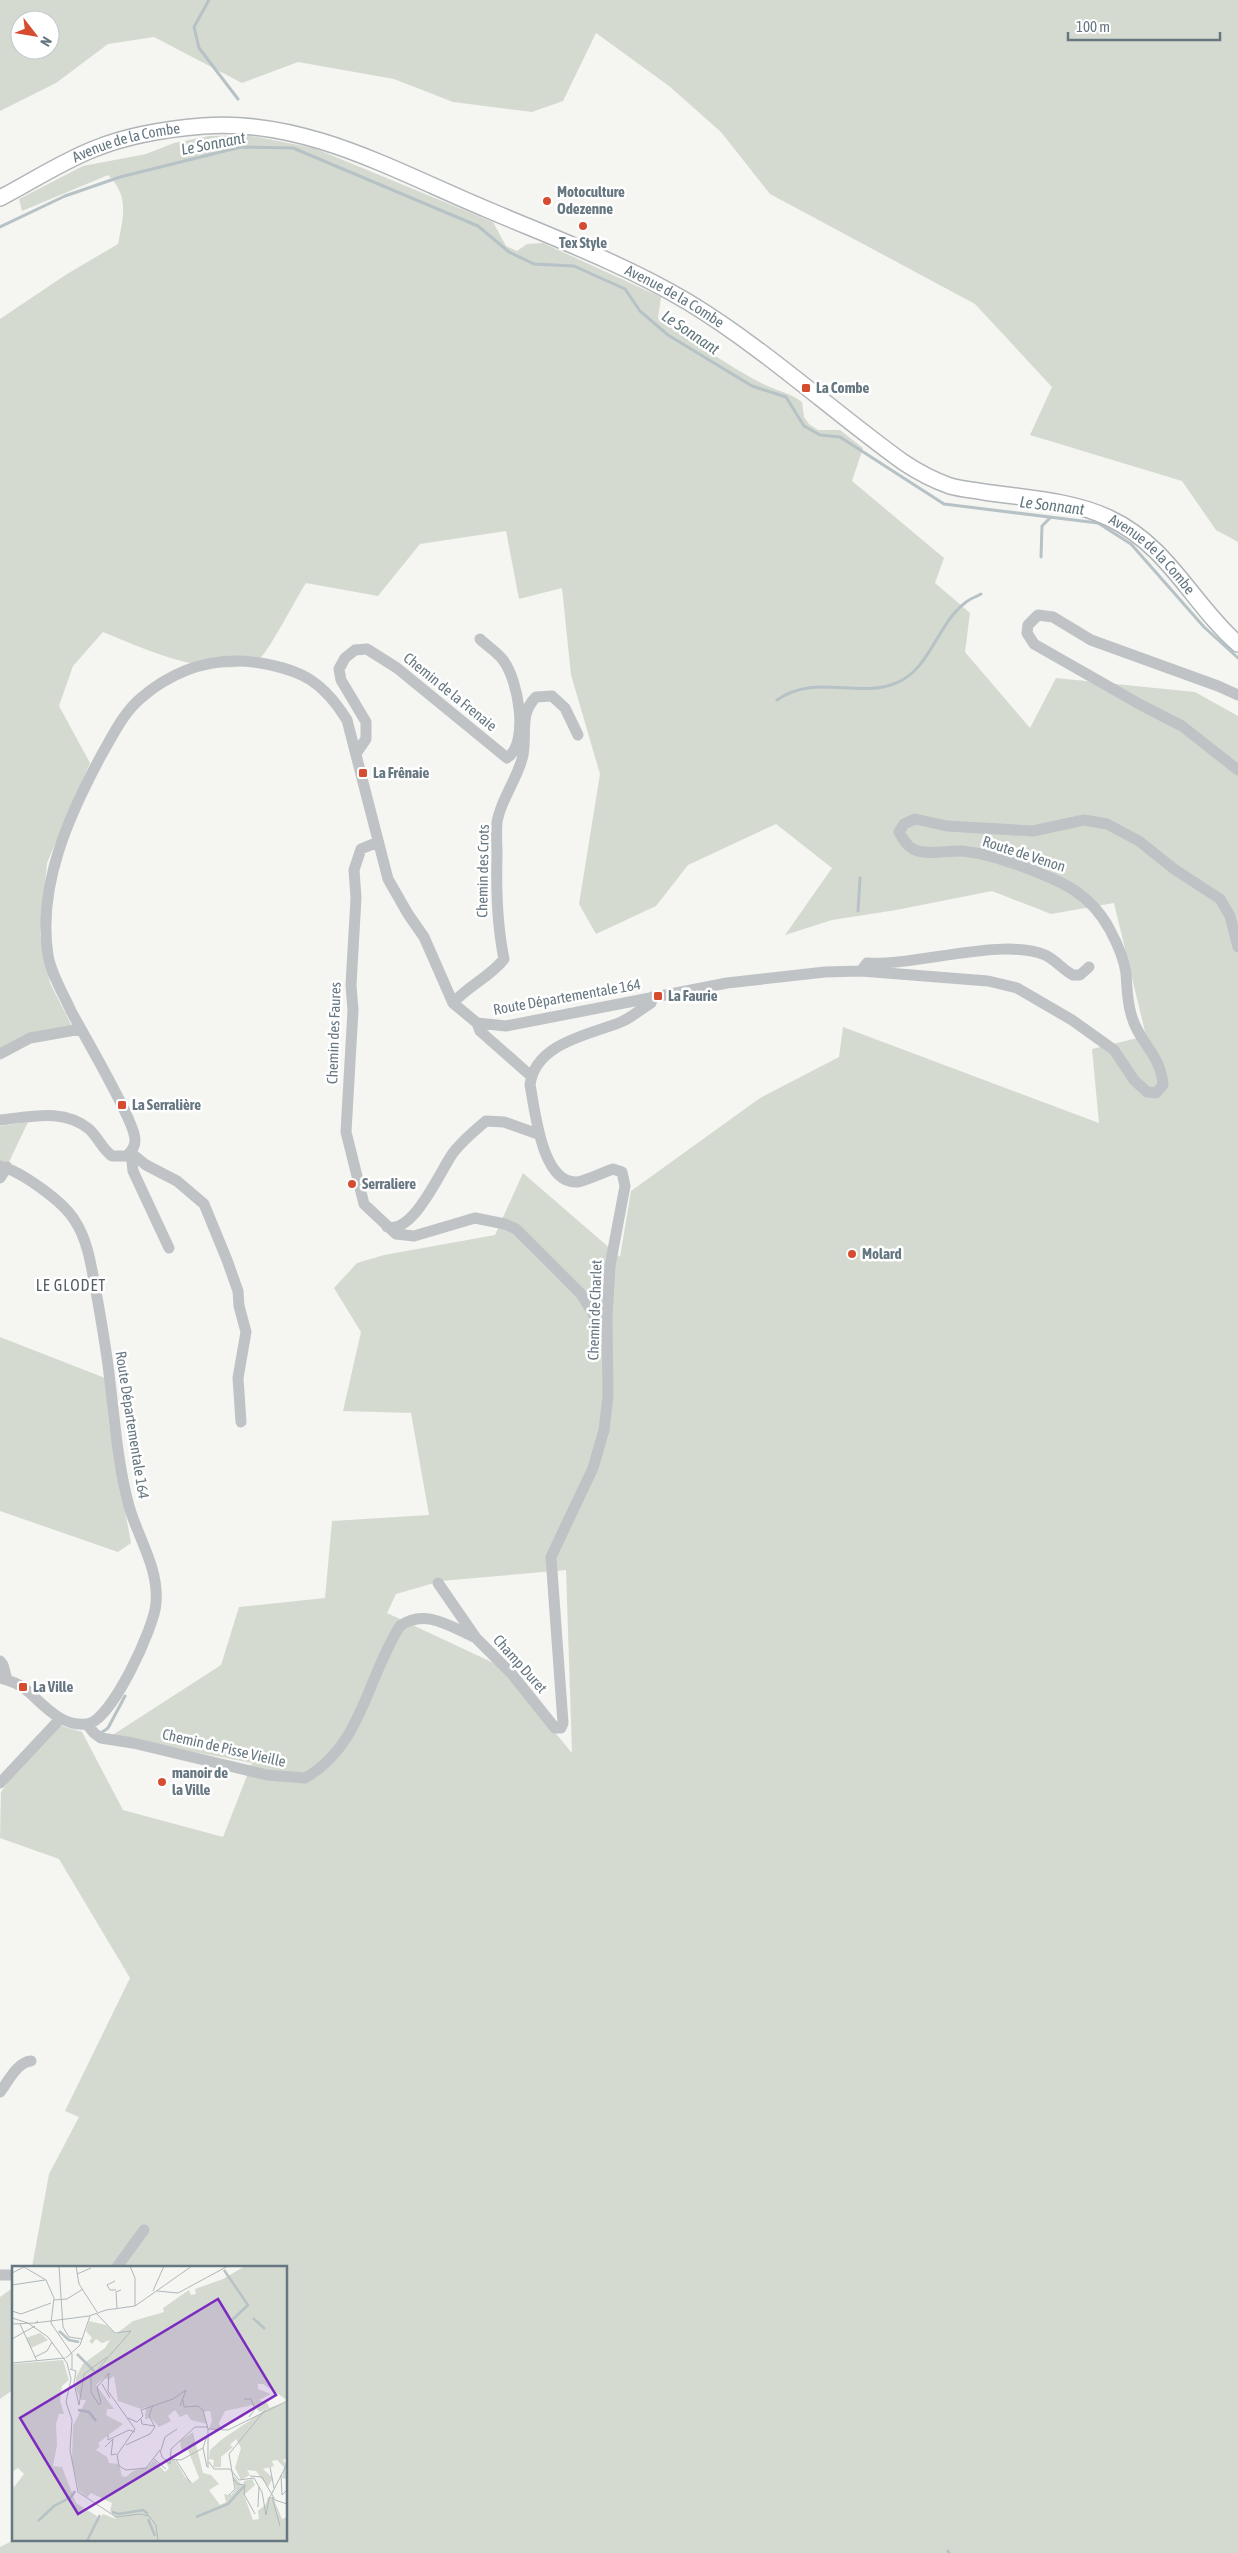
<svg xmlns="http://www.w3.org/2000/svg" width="1238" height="2553" viewBox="0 0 1238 2553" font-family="'Asap Condensed',sans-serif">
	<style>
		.green { fill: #d5dad1; fill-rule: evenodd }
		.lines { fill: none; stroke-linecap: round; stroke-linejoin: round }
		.stream { stroke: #b6c2c5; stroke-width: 3 }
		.major-casing { stroke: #b0b5b8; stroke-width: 18 }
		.minor { stroke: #bfc3c6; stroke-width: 11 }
		.major { stroke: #fff; stroke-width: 15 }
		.poi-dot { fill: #d64c31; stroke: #fff; stroke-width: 2 }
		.labels { text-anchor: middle; stroke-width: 5; stroke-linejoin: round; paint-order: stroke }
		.street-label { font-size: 15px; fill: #667781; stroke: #fff }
		.poi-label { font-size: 15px; font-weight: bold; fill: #667781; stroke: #fff; text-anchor: start }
		.water-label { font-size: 16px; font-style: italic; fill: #62787e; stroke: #fff }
		.neighbourhood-label { font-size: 16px; letter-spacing: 1px; fill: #545f66; stroke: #fff }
		.inset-river { fill: none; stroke: #b6c2c5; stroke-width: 2.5 }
		.inset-road { fill: none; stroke: #afb8bb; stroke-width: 1 }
		.view { fill: #7b2cbf; fill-opacity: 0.15; stroke: #7b2cbf; stroke-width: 2.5 }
		.inset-edge { fill: none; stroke: #667781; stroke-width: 2.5 }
	</style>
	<rect width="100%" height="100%" fill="#f5f5f2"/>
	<path class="green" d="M0,0h1238v542l-22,-12 -34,-49 -152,-46 22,-48 -77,-83 -205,-110 -49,-62 -52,-46 -73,-53 -33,68 -31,11 -79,-10 -59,-23 -96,-17 -56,21 -88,-46 -46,7 -52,39 -56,28zM20,20h30v30h-30z
		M247,135l67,13 179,74 13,24 11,5 10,-7 16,-1 118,54 -3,21c34,23 69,47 105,66 14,7 26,8 39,18l2,15 5,7 9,6h22l23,18 -11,33 92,77 -9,25 35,30 -5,39 65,76 26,-50 139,14 43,24v1837h-1238v-6l16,-8h270v-272h-254l17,-93 30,-57 -14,-6 65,-133 -71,-119 -59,-21 1,-46 11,-16 47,-51 23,7 41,78 100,27 29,-74 -141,-27 110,-71 18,-58 86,-9 7,-77 97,-6 -18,-102 -68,-2 18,-79 -27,-44 23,-25 27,-8 111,-20 28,-62 97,84 11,-66 129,-93 79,-41 4,-30 256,96 -7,-74 54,-13 -32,-133 -63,11 -59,-23 -96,19 -64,10 -47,15 47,-67 -56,-44 -88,41 -32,41 -60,28 -17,-30 21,-130 -29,-99 -9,-87 -43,11 -13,-68 -86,13 -42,52 -72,-13c-8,12 -38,70 -46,75 -38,27 -118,-10 -157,-26l-30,34 -14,40 31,57 -43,100 -7,71 10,49 23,45 -73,21v-730l67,-45 51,-30c5,-26 12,-48 -10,-69l-86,36 -3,-12 64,-33 63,-12 28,-11 35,-7zM566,1570l6,183 -72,-87 -113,-53 9,-19 45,-13z
		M28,1122l-19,40 -9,9v-45z
		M0,1337l105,41 4,45 22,120 -13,9 -118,-41z
		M14,2287v102l-14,10v-102z"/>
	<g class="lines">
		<path class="stream" d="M209,0l-15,27 5,21 39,51
			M0,227l65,-31 55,-19 121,-30 52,1 185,78 31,26 25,12 40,2 51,23 15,22 28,24 84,51 34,11 18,29 16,9 20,2 104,67 154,19 33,21 73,83 34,31
			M1041,557l1,-31 9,-9
			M777,700c38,-27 81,-1 119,-17 34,-13 41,-59 69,-80 4,-4 11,-6 16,-9
			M858,911l2,-33
			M101,1733l7,-5 17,-32
			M948,2551l1,2"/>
		<defs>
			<g id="major">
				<path id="s1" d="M0,198c31,-16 61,-36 94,-49 34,-14 72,-20 109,-23 101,-8 192,45 283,83 68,29 138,55 202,93 76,46 143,108 215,160 15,10 30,18 47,24 11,3 23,4 34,6 41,6 87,8 125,26 60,28 83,86 129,126"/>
			</g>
		</defs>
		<use href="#major" class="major-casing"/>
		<path class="minor" d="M1238,695l-20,-9 -127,-46 -38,-23 -15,-2 -10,10 -1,8 7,11 107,61 41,21 56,44
			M357,752l9,-13v-17l-25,-42 -2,-11 6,-11 10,-8 12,-1 30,19 110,90c23,-15 11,-79 -4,-98 -6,-8 -16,-14 -23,-21
			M378,842l-17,7 -7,21 2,28 -5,87 2,25 -7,122 18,72 32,30 18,2 61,-18 30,6 11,5 65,65 25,40
			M861,971l6,-8c50,3 135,-26 178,-8 11,5 18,15 28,20h7l9,-8
			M453,1003c16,-18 37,-26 51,-44 -7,-34 -8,-68 -7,-103 0,-11 -1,-23 0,-34 4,-24 21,-43 26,-67 4,-22 -4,-41 13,-58l16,-1 13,12 13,27
			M477,1023l3,8 51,45
			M0,1054l30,-16 51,-9
			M0,1120c31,-3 63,-12 89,9 9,8 13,20 23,27h14c15,-11 8,-24 2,-38 -17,-37 -38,-72 -57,-107 -8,-18 -20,-37 -23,-56 -11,-70 22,-142 54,-201 11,-19 22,-42 39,-56 34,-29 74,-42 119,-35 43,7 64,20 87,57l41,159 20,35 16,23 29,66 24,20 29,3 221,-43 98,-11 36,-1 127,10 29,7 55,32 42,30 20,30 13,12 9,1 7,-8c-2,-31 -25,-43 -32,-71 -4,-14 -4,-27 -5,-41 -2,-14 -9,-30 -16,-43 -20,-38 -51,-50 -89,-64 -20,-7 -38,-13 -59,-15 -13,-1 -37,5 -49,-2 -7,-4 -10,-10 -14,-17l5,-8 11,-5 32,7 86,5 51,-11 23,4 32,17 35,28 46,30 10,17 8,31
			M131,1153l15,12 31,16 27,23 23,56 11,31 1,15 7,26 -8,46 3,44
			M131,1153l2,18 36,77
			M0,1166c21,5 64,36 75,55 14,21 17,51 22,76 5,28 10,57 13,85 5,41 8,84 19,124 9,32 30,62 27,97 -1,23 -45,119 -69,121 -28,3 -44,-21 -63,-36 -7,-5 -16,-8 -24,-10
			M0,1178l7,-11
			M387,1227c27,7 53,-56 66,-74 9,-12 21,-22 33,-32l18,1 34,12
			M438,1583l38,55 35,35 44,55h6l2,-5 -12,-166 42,-89 11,-38 4,-34 -1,-79 3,-51 15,-80 -3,-14 -9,-3c-9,3 -28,12 -36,13 -36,2 -42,-74 -47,-97 5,-42 59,-50 91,-63 10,-4 20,-13 30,-19l1,-6
			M0,1661l3,4 4,15
			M87,1724l7,9 7,5 32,5 134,32 38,3c57,-32 62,-101 95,-152 24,-18 50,0 74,11
			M0,1783l60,-64
			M0,2092c8,-10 17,-30 31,-31
			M117,2267l27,-37
			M0,2275h14"/>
		<use href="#major" class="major"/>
	</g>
	<g class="poi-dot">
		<circle cx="547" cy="201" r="5"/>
		<circle cx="583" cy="226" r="5"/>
		<rect x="801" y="383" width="10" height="10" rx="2.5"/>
		<rect x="358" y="768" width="10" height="10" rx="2.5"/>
		<rect x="653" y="991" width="10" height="10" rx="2.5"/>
		<rect x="117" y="1100" width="10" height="10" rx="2.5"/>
		<circle cx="352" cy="1184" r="5"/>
		<circle cx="852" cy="1254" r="5"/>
		<rect x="18" y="1682" width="10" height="10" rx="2.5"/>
		<circle cx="162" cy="1782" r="5"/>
	</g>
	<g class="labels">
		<g class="street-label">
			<text dy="5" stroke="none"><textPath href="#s1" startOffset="139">Avenue de la Combe</textPath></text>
			<text dy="5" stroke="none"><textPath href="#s1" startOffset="724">Avenue de la Combe</textPath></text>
			<text dy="5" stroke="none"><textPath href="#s1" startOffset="1279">Avenue de la Combe</textPath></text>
			<text transform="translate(450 692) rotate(39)" y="5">Chemin de la Frenaie</text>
			<text transform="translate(1024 854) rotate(18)" y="5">Route de Venon</text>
			<text transform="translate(483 871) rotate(-89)" y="5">Chemin des Crots</text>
			<text transform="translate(567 997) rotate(-10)" y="5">Route Départementale 164</text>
			<text transform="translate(334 1033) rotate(-88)" y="5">Chemin des Faures</text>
			<text transform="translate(595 1310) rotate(-88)" y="5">Chemin de Charlet</text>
			<text transform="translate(132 1425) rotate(81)" y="5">Route Départementale 164</text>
			<text transform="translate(520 1664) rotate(48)" y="5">Champ Duret</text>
			<text transform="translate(224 1748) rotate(13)" y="5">Chemin de Pisse Vieille</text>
		</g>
		<g class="poi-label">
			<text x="557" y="197">Motoculture<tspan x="557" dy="17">Odezenne</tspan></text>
			<text x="583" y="248" text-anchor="middle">Tex Style</text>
			<text x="816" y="393">La Combe</text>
			<text x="373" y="778">La Frênaie</text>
			<text x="668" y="1001">La Faurie</text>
			<text x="132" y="1110">La Serralière</text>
			<text x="362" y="1189">Serraliere</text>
			<text x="862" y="1259">Molard</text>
			<text x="33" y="1692">La Ville</text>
			<text x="172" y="1778">manoir de<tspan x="172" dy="17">la Ville</tspan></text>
		</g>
		<g class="water-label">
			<text transform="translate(213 143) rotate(-11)" y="6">Le Sonnant</text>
			<text transform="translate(691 332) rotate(34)" y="6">Le Sonnant</text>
			<text transform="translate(1052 505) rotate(7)" y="6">Le Sonnant</text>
		</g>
		<g class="neighbourhood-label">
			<text x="71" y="1291">LE GLODET</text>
		</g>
	</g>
	<g transform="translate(12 2266)">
		<rect width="275" height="275" fill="#f5f5f2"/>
		<path d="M233,0h42v134l-24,-16h-5v5l13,5 -12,6 9,4 1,4 18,-6v56l-4,2 4,5v14l-5,-1 2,-11 -7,-7 -5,1 2,5 -11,3 10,9 -5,9 -12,-16 -9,-1 3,5 -9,5 -6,-12 6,-20 -5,-9 -6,6 3,2 -12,10v10h-8l1,-7 -5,-1 1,-9 11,-10 47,-32 -8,4 -7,-7 -28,6 -6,12 2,6h-12l3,-9 -2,-9 -7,1 4,12 -16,-4 -4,-6 -7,3 -5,-7 -7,6 3,5 -12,6 -8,-9 -6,1 1,-12 -5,2 -23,-8 -4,-25 -6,4 -3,-3 -9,8 18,24h-7l-1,6 17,9 -25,19 2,3 -4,4 11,7 2,6 10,1 3,12 4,1 7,-6 15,-4 6,-7 11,12 4,-4 -5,-9 11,1 10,17 8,6 6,-5 -11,-28 -6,2 -2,-11 13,-9 10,41 8,2 8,9 -10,6 11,15 6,-3 -2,-8 7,1 5,-6 -3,-14 10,11 1,-5 8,-2 3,6 -11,10 9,25 6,-1 -1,-8 8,-7 2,-7h5l9,22 5,-2v24h-275v-57l2,3 10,-13 -6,-6 -6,4v-102l6,-1 -6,1v-6l51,-4 6,20 -7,6 -2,14 4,14h-5l-3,10 1,21 -4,21 9,1 14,36 24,15 3,-4 13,5 -6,-8 2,-8 -21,-10 -4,4 -8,-6 -7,-31 1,-34 13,-26h-5l-5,-11v-12l7,-13 22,-16 5,-8 -8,3 -6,-4 -4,5 -3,-3 3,-3 -6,-7 3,-10 17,4 10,9 17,-13 31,-9 -1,-4 26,-18 2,5 5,-1 -1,-5 28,-10zM28,67l8,7 -17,8 -5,-10z" fill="#d5dad1"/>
		<path class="inset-river" d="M212,4l24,35 -17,16M241,52l12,11M47,65l10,9 10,2M65,88l18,18M66,144l11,2 7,9M100,246l7,2 24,-4 5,4M184,251l32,-13 16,-18M136,253l7,17M26,255l16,-15 17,-9 4,-6M75,275l13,-26"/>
		<path class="inset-road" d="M47,0l4,61 6,10 13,2M64,0l3,18 18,28M118,0l5,12v28M0,7l12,-6 22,13 8,18 -3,25 21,31v15M65,8l14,-6M103,15l-8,4 3,5h6M0,19l33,-5M141,25l11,-25M145,25l21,2 50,-27M42,34l13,-1 16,-10M105,42l-1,-16 5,-2M0,45l9,3 30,-11M84,47l19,20 16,-2M0,52l16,5 20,14 19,26 4,16 -5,23 6,18 -2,30 8,42 38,25 24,-3 9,2 7,9 2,16M26,55l-3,2 54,-7 17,-6 29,-4 57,-40M0,58l23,-1M8,58l17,37M0,73l23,-13M23,91l12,-6 5,-9M54,92l14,-13 10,-29M0,97l53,-5M58,103l6,2 -2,12 5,22 5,-31 23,-17M90,118l8,14M232,133h7l4,10 -6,8M171,134l1,7 14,-1 5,4 5,19v39M89,137l-4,-16 12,-14 -1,18 27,38 -18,26 2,11 7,4 20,-2 14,-18 2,7 8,7 1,-15 24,-22h13M89,137l-2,2 -8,-13v-15l40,-46M141,139l-4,11 6,11M168,140l6,-16M116,152l9,4 6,-6 -2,-6 32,-11 13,-9M129,153l1,5 13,2M196,163l20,1 59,-29M96,169v5l21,-10 6,2M114,179l24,-11 5,-7M93,181l8,-8 -2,16 5,-1M149,184l4,-13 12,-8M142,193l12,10M156,193l13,1 22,-12M164,194l14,22M197,196l5,7h16l9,11 15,-2 8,14 4,23 3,-16 18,-35M195,201l-4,-19 4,-13M258,201l4,21M269,209l1,20 4,-4M238,210l12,1 13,23 12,4M221,212l4,6 8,1 -1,9 11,20M217,229l6,-6 -6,-35 36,-44M260,231l8,29M246,241l1,-20"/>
		<path class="view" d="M206,33l58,96 -198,119 -58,-96z"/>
		<rect width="275" height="275" class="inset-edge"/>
	</g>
	<g transform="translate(35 35) rotate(121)"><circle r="24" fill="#ffffff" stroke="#c2c9cd"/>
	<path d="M0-4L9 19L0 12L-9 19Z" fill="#d64c31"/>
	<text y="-8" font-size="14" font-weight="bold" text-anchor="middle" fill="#667781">N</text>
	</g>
	<path d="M1068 32v8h152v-8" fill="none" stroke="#667781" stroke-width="2.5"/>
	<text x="1076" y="32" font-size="15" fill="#667781" stroke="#ffffff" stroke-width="4" paint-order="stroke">100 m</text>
</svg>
